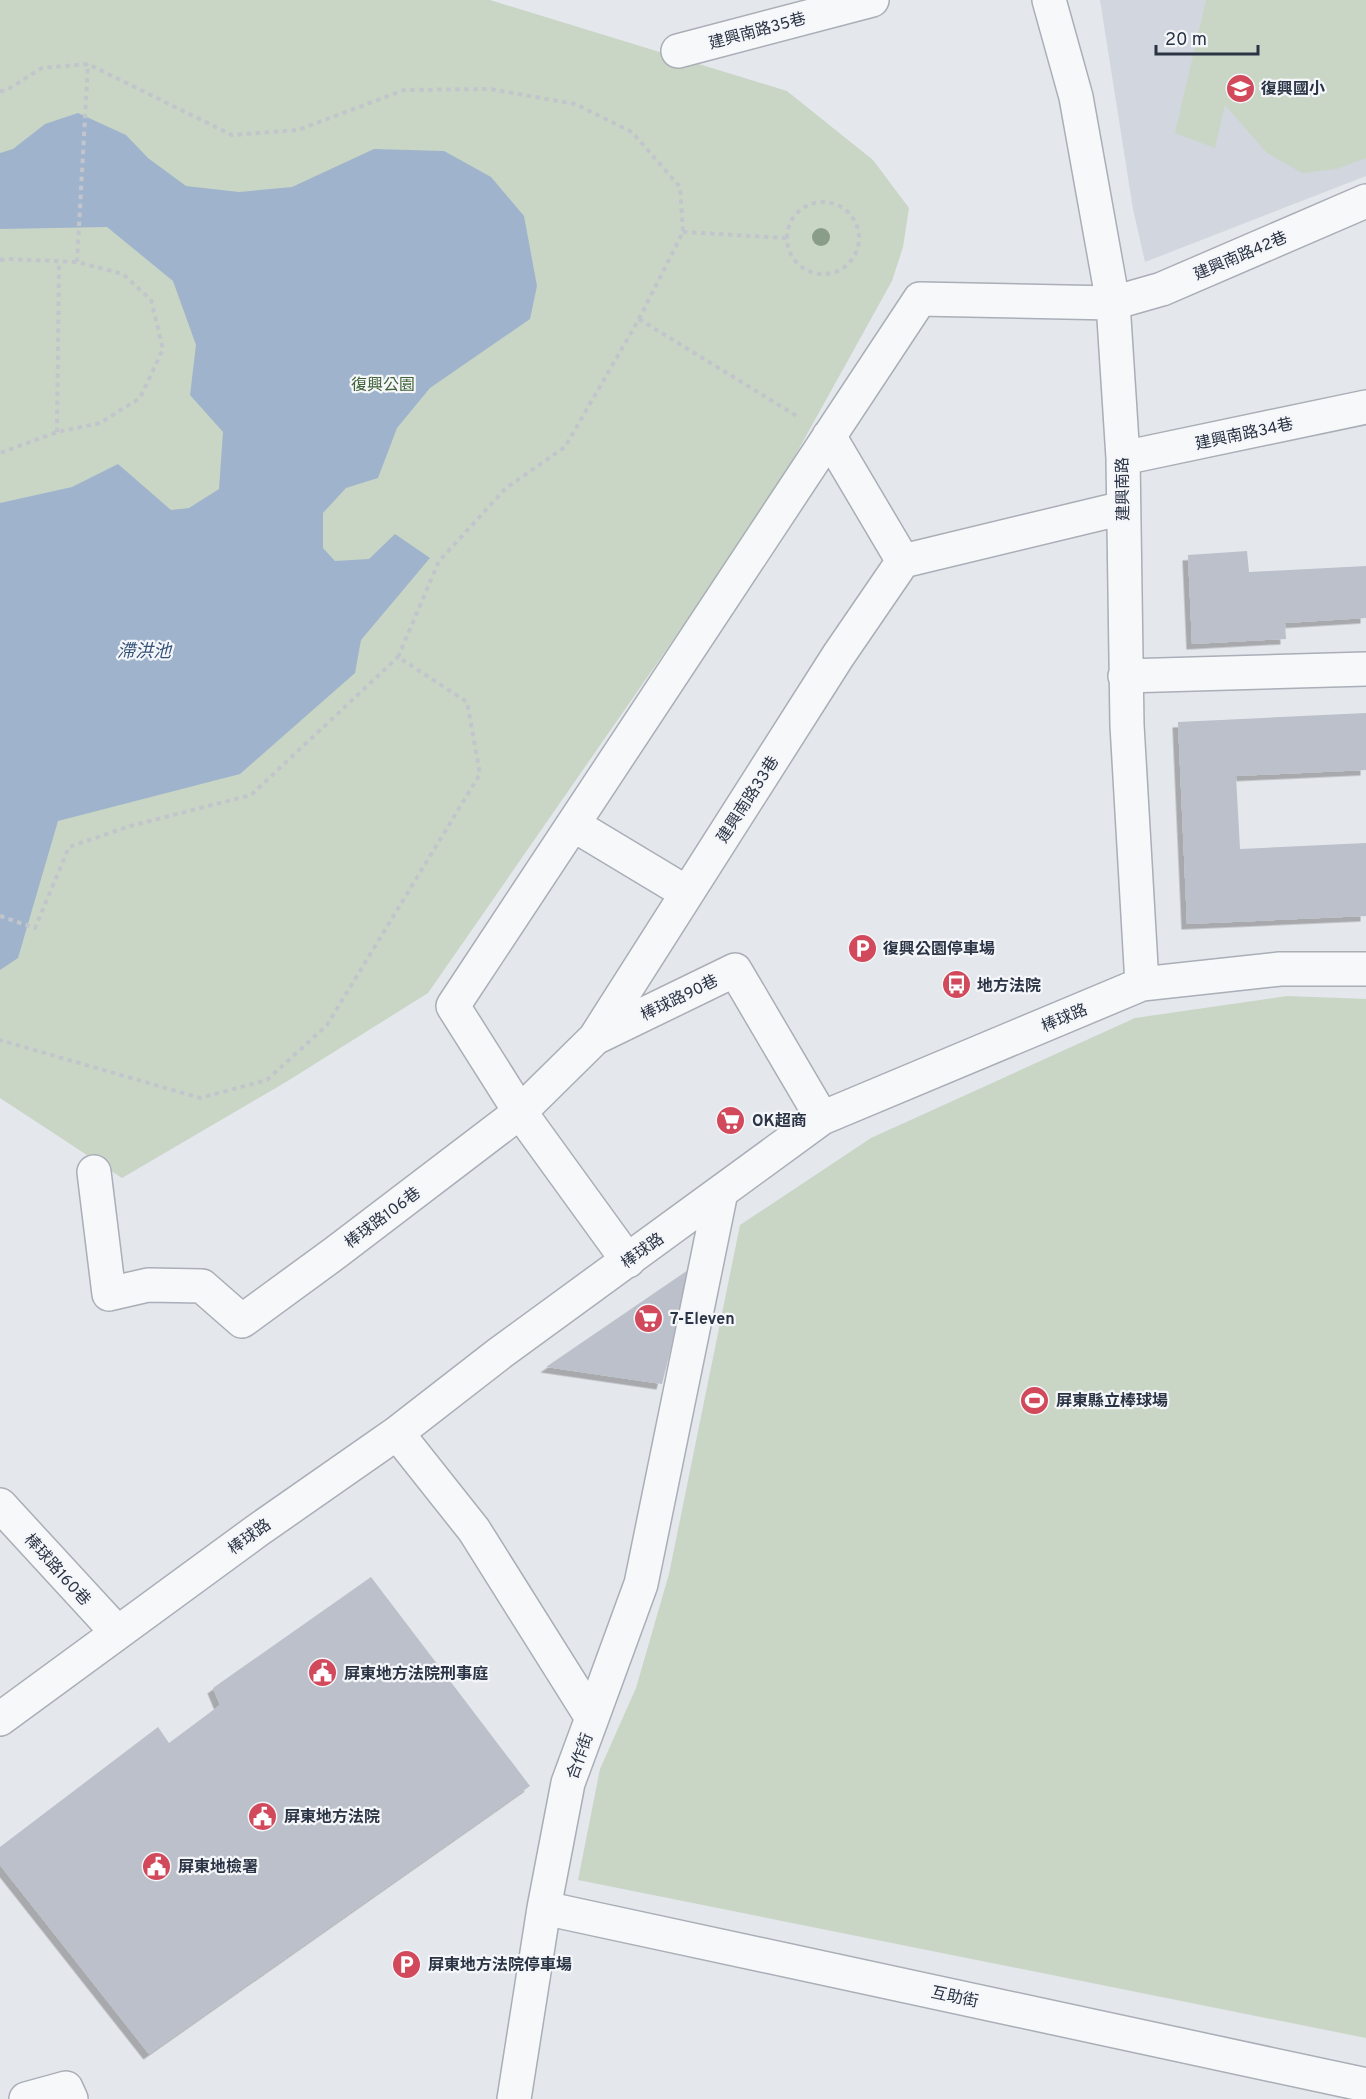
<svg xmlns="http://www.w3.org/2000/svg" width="1366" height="2099" viewBox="0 0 1366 2099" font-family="Overpass,'Noto Sans TC',sans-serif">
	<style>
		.built { fill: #d2d6de }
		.green { fill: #c9d6c5 }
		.water { fill: #9fb4cc }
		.building { fill: #bbc0ca; filter: url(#shadow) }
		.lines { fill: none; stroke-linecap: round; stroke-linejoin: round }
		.minor-casing { stroke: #a9aeb7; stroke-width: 36 }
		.path { stroke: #c2c5cb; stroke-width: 4; stroke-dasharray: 4.5 4.5; stroke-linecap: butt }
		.minor { stroke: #f7f8fa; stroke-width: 33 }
		.tree { fill: #899d89 }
		.labels { text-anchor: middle; stroke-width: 4.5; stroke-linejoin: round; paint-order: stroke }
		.street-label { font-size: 16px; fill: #2b3445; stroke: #f4f6f9 }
		.poi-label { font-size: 16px; font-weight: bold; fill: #2b3445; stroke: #f4f6f9; text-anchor: start }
		.park-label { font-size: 16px; fill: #3f6138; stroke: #f4f6f9 }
		.water-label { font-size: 18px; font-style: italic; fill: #34527a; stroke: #f4f6f9 }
	</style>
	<defs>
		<filter id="shadow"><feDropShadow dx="-5.5" dy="5.5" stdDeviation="0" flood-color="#0004"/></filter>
	</defs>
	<rect width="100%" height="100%" fill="#e4e7ec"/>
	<path class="built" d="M1100,0h266v176l-221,86 -12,-53z"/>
	<path class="green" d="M0,0h490l297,91 86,69 36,48 -6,39 -11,34 -121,218 -343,494 -142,89 -164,96 -122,-80z
		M1206,0h160v158l-29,11 -35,4 -35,-20 -42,-48 -10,43 -40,-15z
		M1287,996l79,3v1039l-788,-158 22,-111 36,-81 33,-114 71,-349 131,-87 264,-120z"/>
	<path class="water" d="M78,113l48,22 22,23 38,28 53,6 53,-5 82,-38 70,2 47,26 33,39 13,70 -7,33 -100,69 -33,40 -19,50 -32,10 -23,25v35l12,13 34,-2 26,-25 35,24 -69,82 -6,33 -115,101 -182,47 -40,137 -18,12v-467l72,-16 46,-23 53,46 18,-2 30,-19 4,-57 -33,-37 6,-50 -23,-64 -66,-54 -107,2v-76l13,-4 32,-25z"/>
	<path class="building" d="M1247,551l2,21 117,-6v52l-81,5 1,16 -94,5 -4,-89z
		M1366,713v57l-130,6 4,73 126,-6v73l-179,8 -9,-202z
		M691,1268l-29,116 -116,-17z
		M371,1577l159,209 -381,268 -149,-189v-18l158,-120 11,16 51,-38 -7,-17z"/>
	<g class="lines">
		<defs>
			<path id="minor" d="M1049,0l27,97 37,206 10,155 4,267 15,259
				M678,51l194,-51
				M829,436l74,125 220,-53
				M1123,458l243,-51
				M1125,676l241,-7
				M574,825l113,68
				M595,1038l243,-382 65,-95
				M94,1172l15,122 39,-9 54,1 40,35 93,-68 185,-141 75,-74 140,-68 87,148
				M628,1261l-108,-149 -67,-106 467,-707 193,4 49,-14 204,-88
				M397,1433l77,97 118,188 -24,65 -24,125 -30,191
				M0,1505l117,127
				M592,1718l49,-134 80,-392
				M0,1719l258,-189 139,-97 103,-80 322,-235 320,-134 138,-15h86
				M544,1908l822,177
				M26,2099l40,-11 5,11"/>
		</defs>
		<use href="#minor" class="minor-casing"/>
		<path class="path" d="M0,91h5l37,-23 46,-4 144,71 66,-5 106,-40 86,-1 85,15 57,28 48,55 3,45 -44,87 -74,128 -59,41 -67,73 -41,96 69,45 13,72 -153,251 -60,55 -67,18 -200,-58
			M787 238a36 36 0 1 1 72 0a36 36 0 1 1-72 0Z
			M683,232l103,6
			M0,260l8,-1 69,3 46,12 28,26 12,49 -23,49 -40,25 -43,9 -57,21
			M77,262l11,-198
			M639,319l161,99
			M57,432l2,-171
			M0,916l35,12 34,-81 58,-20 124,-32 147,-138"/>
		<use href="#minor" class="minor"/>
	</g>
	<circle class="tree" cx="821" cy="237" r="9"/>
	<defs>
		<symbol id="school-disc" viewBox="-11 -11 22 22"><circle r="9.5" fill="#d1495b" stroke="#f4f6f9"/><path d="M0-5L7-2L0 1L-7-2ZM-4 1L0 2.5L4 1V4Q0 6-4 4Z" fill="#fff"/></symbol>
		<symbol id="parking-disc" viewBox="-11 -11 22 22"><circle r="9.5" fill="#d1495b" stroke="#f4f6f9"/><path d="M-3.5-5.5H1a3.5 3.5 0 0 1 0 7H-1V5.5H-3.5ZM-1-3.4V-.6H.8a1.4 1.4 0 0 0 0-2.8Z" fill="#fff"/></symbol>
		<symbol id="bus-disc" viewBox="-11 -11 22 22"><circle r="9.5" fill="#d1495b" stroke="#f4f6f9"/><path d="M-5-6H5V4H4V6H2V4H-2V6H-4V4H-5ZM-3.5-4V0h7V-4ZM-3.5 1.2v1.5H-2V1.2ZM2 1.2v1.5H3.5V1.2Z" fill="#fff"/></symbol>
		<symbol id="supermarket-disc" viewBox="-11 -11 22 22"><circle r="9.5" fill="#d1495b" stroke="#f4f6f9"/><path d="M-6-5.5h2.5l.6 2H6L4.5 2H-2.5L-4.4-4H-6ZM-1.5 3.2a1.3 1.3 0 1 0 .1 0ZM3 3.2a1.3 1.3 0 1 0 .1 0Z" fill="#fff"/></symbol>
		<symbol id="stadium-disc" viewBox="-11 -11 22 22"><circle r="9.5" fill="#d1495b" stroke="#f4f6f9"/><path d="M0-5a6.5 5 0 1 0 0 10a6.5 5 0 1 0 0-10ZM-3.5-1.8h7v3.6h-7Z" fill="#fff"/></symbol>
		<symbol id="civic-disc" viewBox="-11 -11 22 22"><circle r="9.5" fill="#d1495b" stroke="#f4f6f9"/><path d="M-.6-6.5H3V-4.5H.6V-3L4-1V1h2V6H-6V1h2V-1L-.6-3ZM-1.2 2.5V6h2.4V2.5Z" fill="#fff"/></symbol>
	</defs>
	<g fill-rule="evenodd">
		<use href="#school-disc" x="1224" y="72" width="33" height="33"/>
		<use href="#parking-disc" x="846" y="932" width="33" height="33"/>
		<use href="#bus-disc" x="940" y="968" width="33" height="33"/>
		<use href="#supermarket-disc" x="714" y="1104" width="33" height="33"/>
		<use href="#supermarket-disc" x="632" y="1302" width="33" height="33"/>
		<use href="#stadium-disc" x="1018" y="1384" width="33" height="33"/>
		<use href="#civic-disc" x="306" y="1656" width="33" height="33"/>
		<use href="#civic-disc" x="246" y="1800" width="33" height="33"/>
		<use href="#civic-disc" x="140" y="1850" width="33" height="33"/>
		<use href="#parking-disc" x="390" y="1948" width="33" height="33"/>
	</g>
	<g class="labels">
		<g class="street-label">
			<text transform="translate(757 30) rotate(-15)" y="6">建興南路35巷</text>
			<text transform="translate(1240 255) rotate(-23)" y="6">建興南路42巷</text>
			<text transform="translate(1244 433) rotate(-12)" y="6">建興南路34巷</text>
			<text transform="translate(1122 489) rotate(-91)" y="6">建興南路</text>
			<text transform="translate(747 799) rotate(-57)" y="6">建興南路33巷</text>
			<text transform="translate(679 997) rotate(-26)" y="6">棒球路90巷</text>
			<text transform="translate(1064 1017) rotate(-23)" y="6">棒球路</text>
			<text transform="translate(382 1217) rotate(-37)" y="6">棒球路106巷</text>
			<text transform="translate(642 1250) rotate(-36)" y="6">棒球路</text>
			<text transform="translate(249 1536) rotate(-36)" y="6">棒球路</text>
			<text transform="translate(58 1569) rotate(48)" y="6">棒球路160巷</text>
			<text transform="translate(579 1756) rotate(-70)" y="6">合作街</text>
			<text transform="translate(955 1996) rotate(12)" y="6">互助街</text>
		</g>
		<g class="poi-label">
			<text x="1261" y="94">復興國小</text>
			<text x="883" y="954">復興公園停車場</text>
			<text x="977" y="991">地方法院</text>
			<text x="752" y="1126">OK超商</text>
			<text x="670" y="1324">7-Eleven</text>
			<text x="1056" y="1406">屏東縣立棒球場</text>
			<text x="344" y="1679">屏東地方法院刑事庭</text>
			<text x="284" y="1822">屏東地方法院</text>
			<text x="178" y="1872">屏東地檢署</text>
			<text x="428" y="1970">屏東地方法院停車場</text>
		</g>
		<g class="park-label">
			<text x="383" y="390">復興公園</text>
		</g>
		<g class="water-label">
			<text x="144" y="657">滯洪池</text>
		</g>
	</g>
	<path d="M1156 45v9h102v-9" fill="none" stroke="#2b3445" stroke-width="3"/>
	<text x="1165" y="45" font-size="18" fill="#2b3445" stroke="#f4f6f9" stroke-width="4.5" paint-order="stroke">20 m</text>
</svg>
